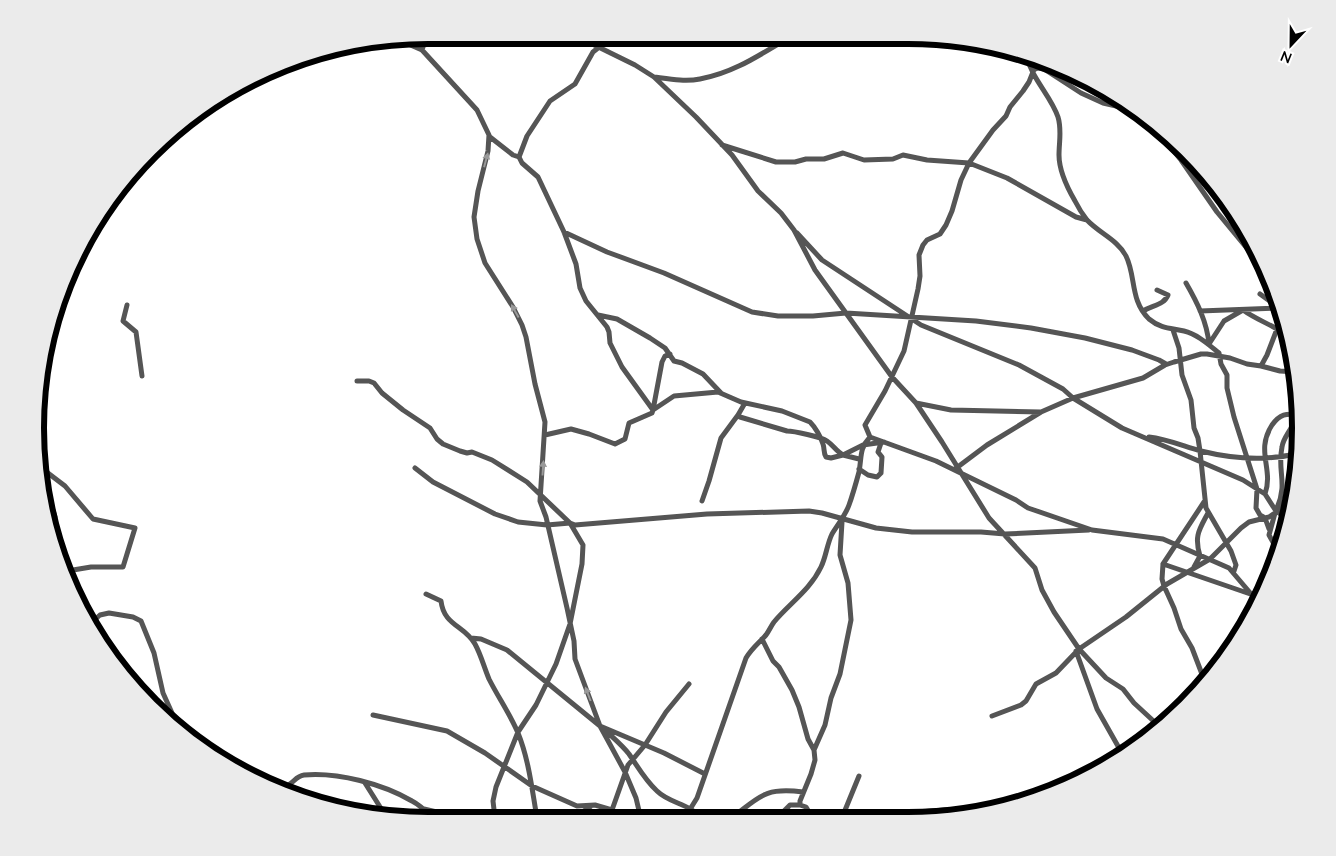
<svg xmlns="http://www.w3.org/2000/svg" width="1336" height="856" viewBox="0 0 1336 856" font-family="Lato,sans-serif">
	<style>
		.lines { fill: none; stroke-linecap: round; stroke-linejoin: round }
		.street { stroke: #555; stroke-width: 5 }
		.oneway { fill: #999 }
		.rim { fill: none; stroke: #000; stroke-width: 6 }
	</style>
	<rect width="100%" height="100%" fill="#fff"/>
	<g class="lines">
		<path class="street" d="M576,36l59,29 19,12 42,40 36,38 26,36 23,22 13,17 21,40 77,107 24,26 26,39 47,76 46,50 7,22 12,22 25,37 27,29 17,11 11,14 26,24
			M399,40l23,10 55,60 12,25 -1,16 -10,40 -4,26 3,22 8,24 28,44 9,18 4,12 9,47 10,38 -5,79 6,16 21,91 7,33 1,18 25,67 25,46 11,26 5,21
			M422,50l5,-15
			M1027,57c5,22 24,39 31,60 4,13 1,25 1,38 0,15 9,34 16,46 3,6 8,14 12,19 12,13 31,20 39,36 10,20 4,45 23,63 12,10 22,9 35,12 13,3 25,14 35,22l2,11 6,11v13l7,29 23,72 -1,19 4,7 5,3 4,11
			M1041,60l-4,2 -8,20 -6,9 -13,16 -4,9 -13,14 -24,33 -8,17 -9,31 -6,14 -6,9 -13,6 -4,5 -4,10 1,21 -2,13 -14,62 -19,40 -20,34 5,12 66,24 80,39 12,8 64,22 71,9 66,29 23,27
			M1033,70l5,-2 6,1 37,24 22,10 35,8
			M654,77c15,2 31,5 46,2 34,-6 61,-25 90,-42
			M1142,113l39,47 36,52 43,52 11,22 3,3
			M490,137l23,18 6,2 3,6 16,14 26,55 12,32 4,24 6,13 21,26 2,5 1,11 12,24 31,43
			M722,145l54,17h19l11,-3h18l19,-6 21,7 29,-1 10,-4 24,5 42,3 38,15 69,39 11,3
			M519,157l8,-21 23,-35 25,-17 18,-32 5,-4 5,-12
			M564,232l43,20 57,21 88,39 26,4h35l33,-3 130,8 55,7 54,10 47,12 27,10 7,4
			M797,233l25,27 99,65 98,40 44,24 10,9 49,30 121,52 22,14
			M1257,252l2,9
			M1186,283c11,19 21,39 23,61
			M1260,294l22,16
			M127,305l-4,16 13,11 6,44
			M1143,311c10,-6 21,-6 25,-16l-11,-5
			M1200,311l78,-3
			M598,315l19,4 33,19 15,10 9,13 8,2 21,11 18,19
			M1173,330l6,18 3,27 9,25 3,28 4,10 2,13 6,57 25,43 5,14 -2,6
			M1209,344l15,-23 19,-11c11,8 22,12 34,19l-10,26 -6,11
			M1292,354l1,4
			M357,381h12l5,2 8,10 21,17 27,18 7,11 6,5 17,7 7,2 5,-1 20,8 35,22 43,41 13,22 -1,19 -12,60 -14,40 -20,41 -18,27 -22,55 -3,14 2,17
			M745,403l-7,12 2,2 47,14c7,0 34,6 40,10 6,4 9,10 16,14l20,-10 21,-3
			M916,403l35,7 90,2
			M653,410l9,-48 3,-6 5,-2
			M545,435l26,-6 18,5 26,10 10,-5 4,-16 23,-10 1,-3 21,-14 44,-4 23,10 41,9 28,11c5,5 11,15 13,22 2,6 0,8 3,13l5,1 12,-3 16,4
			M1149,437c18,2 34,9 52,14 32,8 67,10 99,2
			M40,467l25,19 28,33 42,9 -12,39h-32l-24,4
			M40,467l15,50 -3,5h-5
			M415,468l18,14 62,32 23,8 29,3 23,-2 5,2 132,-11 102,-3 13,2 54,15 36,4h69l24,2 84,-4
			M859,469l9,6 9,2 4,-4 1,-16 -4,-5 3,-9
			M955,469l32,-24 54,-33 32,-14 70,-20 22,-13 9,-3 27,-8h6l23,4 17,6 14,2 19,5 16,1
			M702,501l7,-20 12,-43 17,-23
			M1204,502l-41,62 99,34
			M1284,503l4,23
			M1277,508c11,-25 0,-37 5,-61 1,-8 6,-13 10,-21 3,-7 5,-18 5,-26 0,-7 -1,-1 -3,-7 -2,-6 1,-13 3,-19
			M1275,513l-6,22 5,9 7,4
			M1289,520l-13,-9 -11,-17c9,-25 -10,-43 7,-69 8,-11 14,-12 27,-10
			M1163,564l-1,15 2,7 10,22 7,21 11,19 13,34
			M1194,567l6,-11c-6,-20 -1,-26 8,-43
			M426,594l15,7c3,25 23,24 34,43 6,11 9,23 14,35 9,18 21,35 29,54 11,27 14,57 19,85
			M91,623l9,-8 9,-2 24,4 8,4 13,32 9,40 9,20 1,10
			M471,638l10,1 26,11 93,76 64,27 41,21
			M762,639l11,22 6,6 13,23 7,17 9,32 6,11 1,10 -4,14 -11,27v4l6,2 3,5 -1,8
			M1076,651l21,58 26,46
			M373,715l74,16 38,22 47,33 45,20 18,-1 17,5 -1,9
			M992,716l29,-11 5,-4 10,-17 20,-11 23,-24 47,-32 41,-33 43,-25 31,-31 8,-6 20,-5 6,-4 9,-10 8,-3
			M604,729c8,8 18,16 25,25 9,13 16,26 28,37 13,13 33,12 45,28
			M814,750l11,-25 6,-27 9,-24 11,-54 -3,-37 -8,-28 2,-33
			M256,778c4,1 8,0 11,1 7,1 11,7 18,7 8,-1 10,-10 19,-11 34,-3 79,9 108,26 8,4 15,11 21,17
			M365,783l22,35
			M424,809l38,9
			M612,810l16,-45 17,-20 21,-33 23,-28
			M576,819l5,-6 9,-6
			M684,819l13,-21 49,-140c6,-10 13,-15 20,-23 3,-4 5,-9 8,-13 16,-19 36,-32 47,-55 5,-10 6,-23 11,-33 6,-10 13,-18 17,-29 4,-11 7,-22 10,-33 3,-16 0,-23 11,-35
			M730,819c30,-22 33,-32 73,-27
			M757,819h3
			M767,819l12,-3 11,-11h10
			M783,819l5,-9
			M841,820l18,-44
			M885,820l19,-2 16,-6 12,-1 13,-1 26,4"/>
	</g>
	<defs><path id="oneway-solid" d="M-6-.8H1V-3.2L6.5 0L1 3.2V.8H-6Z" transform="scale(1.25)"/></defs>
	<g class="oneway">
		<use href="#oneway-solid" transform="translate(486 160) rotate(-75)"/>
		<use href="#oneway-solid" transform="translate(515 311) rotate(-119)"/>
		<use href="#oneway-solid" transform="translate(543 468) rotate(-86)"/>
		<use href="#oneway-solid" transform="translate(588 694) rotate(-111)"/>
	</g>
	<path d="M0 0H1336V856H0ZM428 44H908A384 384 0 0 1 1292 428V428A384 384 0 0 1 908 812H428A384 384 0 0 1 44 428V428A384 384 0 0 1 428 44Z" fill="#ebebeb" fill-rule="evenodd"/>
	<path class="rim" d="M428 44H908A384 384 0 0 1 1292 428V428A384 384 0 0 1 908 812H428A384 384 0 0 1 44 428V428A384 384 0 0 1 428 44Z"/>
	<g transform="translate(1291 45) rotate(202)" stroke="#ffffff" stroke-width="4" paint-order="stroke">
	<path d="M0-4L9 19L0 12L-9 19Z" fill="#000000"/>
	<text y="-8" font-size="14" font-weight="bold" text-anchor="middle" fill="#000000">N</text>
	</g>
</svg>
